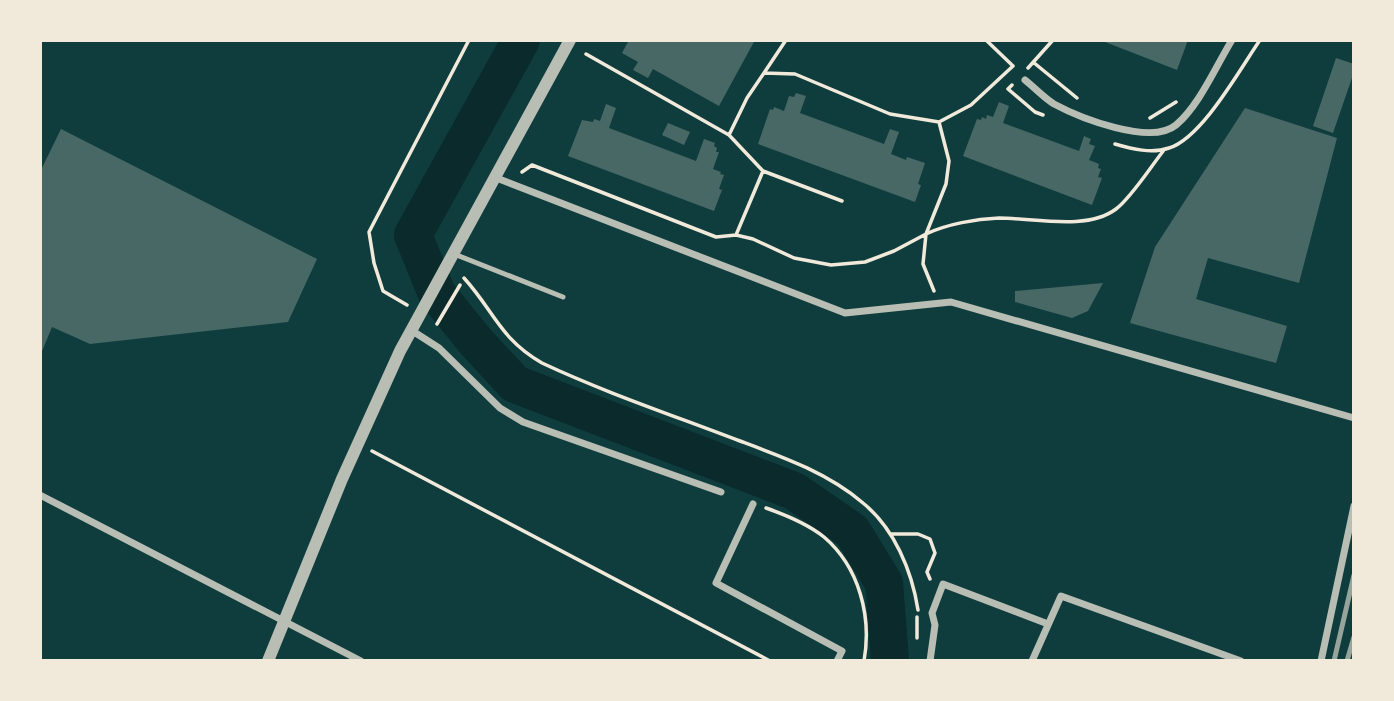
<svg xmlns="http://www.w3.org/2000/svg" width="1394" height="701" viewBox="0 0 1394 701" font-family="'Public Sans',sans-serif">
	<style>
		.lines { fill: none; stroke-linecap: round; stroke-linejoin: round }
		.river { stroke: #0a2a2b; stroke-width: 38 }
		.building { fill: #486865 }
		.path { stroke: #f1e9da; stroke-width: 3.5 }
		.service { stroke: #b8beb3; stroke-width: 5 }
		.minor { stroke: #b8beb3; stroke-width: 7 }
		.tertiary { stroke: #b8beb3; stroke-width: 12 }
		.rail { stroke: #97a49c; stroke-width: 5 }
	</style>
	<rect width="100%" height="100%" fill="#0f3d3e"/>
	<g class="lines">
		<path class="river" d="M521,40l-108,195 24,59 39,48 39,42 279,107 58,40 32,52 6,78"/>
	</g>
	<path class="building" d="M629,40h126l-36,66 -66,-37 -5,9 -15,-8 5,-8 -16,-9z
		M1100,40h88l-11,30z
		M1336,58l18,6v8l-21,61 -20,-7z
		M796,93l10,3 -6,17 84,31 6,-15 9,3 -8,22 15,6 1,-3 18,6 -7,21 3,1 -6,17 -157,-58 12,-35 3,1 1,-3 10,4 5,-15 5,1z
		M999,102l10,4 -6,17 76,28 5,-15 7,3 -2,5 6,2 -6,14 10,4 -1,4 3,1 -3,8 4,1 -10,27 -129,-49 14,-37 4,1 1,-3 4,2 1,-4 6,2z
		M606,104l10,4 -7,20 87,33 8,-22 11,4 -1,3 3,2 -1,4h3l-6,17 8,3 -1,2 4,1 -5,14 3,1 -8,21 -146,-55 14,-36 11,2 1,-3 6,2z
		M1245,108l92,30 -38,145 -91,-25 -12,41 91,27 -11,37 -146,-40 25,-76z
		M668,123l22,9 -6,13 -22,-10z
		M61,129l256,130 -29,63 -198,22 -38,-17 -12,29v-184z
		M1103,283l-15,28 -16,7 -57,-16v-11z"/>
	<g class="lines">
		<path class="path" d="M786,40l-22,33 31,1 95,40 49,8 32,-17 42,-39 -27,-26
			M586,54l143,81 18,-37 17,-25
			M1033,62l44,36
			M1028,68l25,-28
			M1012,85l-4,4 27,23 8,3
			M1150,118l26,-16
			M729,135l34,36 79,30
			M1115,144c17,5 37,10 54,4 33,-10 71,-79 91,-108
			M522,172l10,-7 184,72 20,-2 17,4 41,19 37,7 34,-3 29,-11 32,-17 20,-50 3,-23 -10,-39
			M736,235l27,-64
			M464,278c30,33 36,61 78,85 64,30 133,53 198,78 43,16 88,32 123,62 31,25 49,68 55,107
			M934,291l-11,-27 3,-30c21,-10 50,-15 73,-16 35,0 88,13 117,-9 15,-11 36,-44 48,-59
			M407,305l-24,-14 -9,-28 -5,-31 100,-192
			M437,324l23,-39
			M372,451l398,210
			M766,508c20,7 42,16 58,29 35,30 48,79 40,124
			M890,534h28l12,5 5,14 -8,19 3,7
			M917,638v-21"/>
		<path class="service" d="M454,254l109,43"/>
		<path class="minor" d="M1025,80c10,8 19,18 29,24 26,14 97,42 122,21 23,-19 40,-59 56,-85
			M494,177l351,136 106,-11 403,116
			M411,330l28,18 61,60 23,14 198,70
			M40,495l321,166
			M753,504l-37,79 126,68 -5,10
			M930,661l5,-36 -3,-12 11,-29 105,40
			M1032,661l29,-65 180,65
			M1321,661l33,-155"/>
		<path class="tertiary" d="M268,661l74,-182 58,-128 170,-311"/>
		<path class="rail" d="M1334,661l20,-86
			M1347,661l7,-24"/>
	</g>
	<rect width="1394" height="701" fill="none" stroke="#f1e9da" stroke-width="84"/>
</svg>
